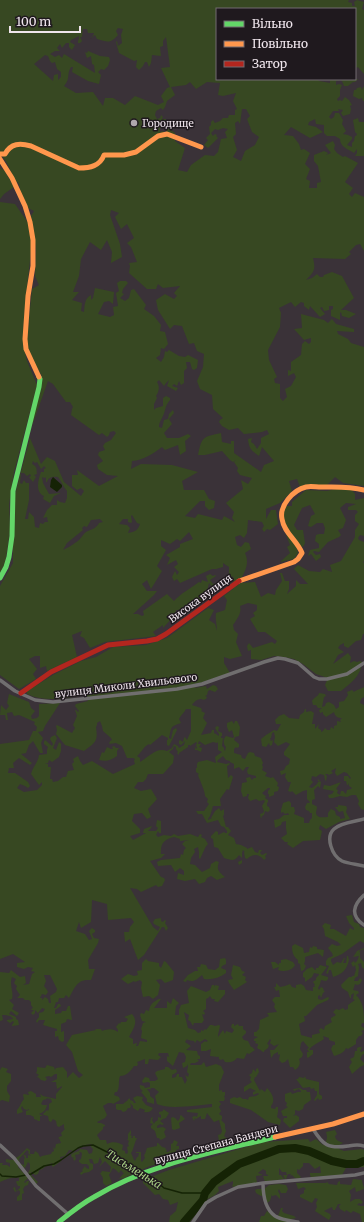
<svg xmlns="http://www.w3.org/2000/svg" width="364" height="1222" viewBox="0 0 364 1222" font-family="Merriweather,serif">
	<style>
		.green { fill: #374822; fill-rule: evenodd }
		.water { fill: #152305 }
		.lines { fill: none; stroke-linecap: round; stroke-linejoin: round }
		.stream { stroke: #152305; stroke-width: 1.5 }
		.river { stroke: #152305; stroke-width: 8 }
		.street { stroke: #706e6f; stroke-width: 3.5 }
		.fast { stroke: #63d668; stroke-width: 5 }
		.slow { stroke: #ff974d; stroke-width: 5 }
		.jam { stroke: #b3261e; stroke-width: 5 }
		.poi-dot { fill: #b0a7ae; stroke: #1f191e; stroke-width: 1.5 }
		.labels { text-anchor: middle; stroke-width: 3; stroke-linejoin: round; paint-order: stroke }
		.poi-label { font-size: 10px; fill: #f0e6ed; stroke: #1f191e; text-anchor: start }
		.street-label { font-size: 10px; fill: #f0e6ed; stroke: #1f191e }
		.water-label { font-size: 11px; font-style: italic; fill: #a8cf84; stroke: #1f191e }
	</style>
	<rect width="100%" height="100%" fill="#3a3238"/>
	<path class="green" d="M0,0h349l-1,2 4,1v3h3l-1,-4 3,-2 7,2 -2,7 2,1v64l-6,-7 -2,1 -1,-2v-57h-138v70h101l1,2 11,2v-4h28l-3,3h-2l-5,4h-4l-2,-5 -2,-1 -4,1v4l3,-1 3,1 -2,5v6l-3,3 1,2 2,-1 2,1 3,-4 4,3 3,5 -2,1 1,3 -1,5 -7,2 -2,-3 2,-3 -5,-1 1,2h-6l-4,6 2,2 3,-2 1,-4h4l4,7 -1,4 4,7 -3,3 5,1 4,2v2l-5,6 5,2v-4l2,-2 1,-5h1l1,-2 -2,-2 -2,-12 5,-2 1,4h5v36v-2h-9l2,-3v-4l-3,4c-6,-4 -14,-6 -14,-14l-5,-3h-8l-3,-3v-8l-8,-1 -1,-5 -6,3 -1,3 8,2 7,5 -13,6 -19,-11 -7,8 9,1 6,8 2,6 3,-1 6,4 -5,11 5,5 -4,10 4,2 -1,7h8v-5l4,-1 -3,-16 -4,-5v-6l10,-4 4,2 -2,2 5,-2 -6,-8 8,-4 2,4 -1,4 3,4 6,4 2,-1 13,7 -13,19 8,6 -4,6 3,3 3,-4 9,4v54l-4,-7 -4,1 -7,7 2,2 -6,5 -32,-1c3,12 1,14 -7,22l6,-2 5,-4 3,3h3l1,-2 8,-3 10,4 12,22 -13,12h5l10,4 -7,4 -7,-2 -1,-4 -1,1v7l-9,-4v-6l2,-1v-3h-4v4l-5,1 -2,-4 -2,1 5,6 -5,3 -10,-11 -1,4 -5,-4v-3l-3,-1 -6,5 -4,-5 -12,6 2,5 -1,14 -12,23 1,10 8,17 -3,2 1,4 5,1v14l3,3 4,-4 -2,-8 6,-3 5,-9 -2,-4 -6,3v-6l3,1v-9l10,-7 1,-11 3,-3 4,3 2,-2v-4l-7,2 -10,-11 8,-1 -1,-14 23,6 4,3 4,-4 4,5 18,5v3l-17,-1 1,3 10,5 3,4 13,4v139l-21,-3 -8,-6 -8,8h-17l-10,2 -3,-8 -8,2 3,10 -12,12 -14,6v10l5,-9h5l2,14 -8,6 -3,-1 -3,3 -2,-3 2,-3 -2,-4 -14,-2 -1,13 -3,5 -4,-3 -5,2 2,8 4,2 4,-5 4,1 2,6 -6,4c6,13 -3,23 -9,34l4,-4 15,-1 6,15 7,-4 7,2 1,-5 6,-9 -2,-8h2l3,8h4v8l-2,5 9,-8v-6l4,4h8l-14,-15 4,-4 11,6 11,1 3,-3 9,3 -2,-7 11,-4 14,-24v-7l4,-6 -4,-3v-6l3,-3 -2,-2h-8v-3l8,-3 -10,-1 -6,5 6,12 -3,8 -5,2 3,5 -2,2 -11,5 -9,10 -5,-1 -1,1 3,3 4,-1 1,3 -5,4 -5,-7 -3,2 2,-6 9,-2v-4l-4,-3 1,-6 3,-1h5l1,-6 -2,-5h-6l-6,4 -3,-1 3,-10 4,-2 -5,-9 -8,3 -8,17 3,5h6l2,13 -2,4 -7,-3 2,9 -4,6 -14,3 10,-9 -3,-6 3,-2c-5,-13 -10,-26 -4,-39h6v-4l14,-12 21,1 9,-2h15l4,5v6l9,-2v38l-4,-1 -2,3 1,2 5,2v19l-1,1 1,1v71h-1l-2,6 -5,1 -8,7 -4,-2v-3l-4,2 -2,3 6,4 -6,3 -5,9 15,-11 3,4 -1,6 4,-2 3,1 3,-1 2,1c-1,14 -11,21 -21,29h-13l-3,-6 3,-7 -12,-4 -13,-10 -9,-5 -10,-2 -10,-1 -13,4 -10,-1v-9l-3,1 -1,-5 2,-3 4,5 19,-6 3,2 2,-3 -12,-9h-7l-8,-13 5,-3 -2,-3 4,-3v-5l-9,-2 -8,3c2,7 -3,13 -7,19l1,5 4,4 -2,8 6,14 -12,3 -6,-2v6l6,10 -33,11 -2,4 11,-2 1,3 6,-4 3,1 2,3 -3,3 -5,-2 -2,1 -1,4 -2,1 2,1 -1,2 -3,1 -1,-1c-5,0 -7,2 -10,6l9,3 1,2 -1,1 4,2 -2,5 4,5 -6,12 10,-2 1,-3h2v3l5,3v-2l-4,-6 2,-2 2,1 -1,4 4,2v3h-1v2h2l-1,8 2,2v2l1,1 1,-4c-3,-3 -3,-8 0,-11l7,2 1,-1 -2,-7 -3,2 -2,-5v-4l5,-2 2,3 1,-3h2l3,6 -1,9 -4,1 -1,3 5,4v3l-2,1 -1,-1 -2,2v4l7,2 1,3 3,1 3,-6 2,-1 4,1 1,3 6,2 2,5 -1,2 1,2 -1,3 5,3 -2,3 6,2 2,-1 5,6 -1,3 2,1 -1,4 -4,1v3l-5,2v-3h-1v-3l2,-2v-1h-2l-6,5 2,2 2,1 -1,2 3,2v2l-1,1v3l2,1 1,3 -2,2 -3,-1 -1,4 -2,1 -1,3 -1,-5 3,-1 1,-2 -2,-5 3,-5 -1,-1 -5,1 -3,-2 -6,2 -2,-3 1,-4h-2v2l-4,1 -2,-6 1,-8 5,-1 -1,-4 4,-1 2,3 2,-2h2v-2l-8,-2 -1,-3 2,-4h-3l-3,4 -4,-4 -5,2v-5l-4,-2v-1l-4,-1 -3,-4 -5,4 -1,2 9,2 4,-1 -1,2 -2,1 1,12 3,-3 2,2 -4,13 -2,-1 -7,10 1,7h-8l-3,10 -2,3v1l4,-2h-1l4,-7 4,-3 2,3 3,-2v6l-1,1 3,11h2l3,4 -3,4 6,3 2,6 5,1 6,3v1l5,-2 3,5 3,1 1,-3h3l-2,3 2,2 4,-2 1,1 -2,2 1,2 -2,2c-5,-6 -11,-7 -17,-1l-2,-1 -1,-6h1l-2,-2 -1,3v10l-3,2 -1,-3 4,-2v-2l-3,-3c-4,7 -8,5 -15,3l-6,-10 -4,-1 -1,-8 -2,-1v-2l5,-5 2,1v3l6,-3 1,1h2v-2l-3,-4 -3,-1 -3,-6 -11,3 -5,-9h-4l-2,-3h8l5,-7 -2,-2 1,-3 -3,-3c0,-5 -5,-15 -7,-21l1,-1 -3,-2v-4h1v-4l1,-2 9,-2 9,3 -1,-6 7,-5 -4,-2v-8l-1,1 -4,-1 -8,3 -6,-4 -1,3h3l-2,3 3,1 -1,4 -4,-2h-2v-4l1,3 1,-1 -1,-3 1,-2 -1,-1 -6,4v-1h-2v2l-9,6v2l-2,-2 1,-1 -2,-3v-2l-2,-1 -1,3 -4,3 5,4 -1,7 -10,11h-15l-2,5 -3,3h-5l-4,6 7,3 10,-2 6,10 -9,10 3,8 -4,2 -5,-6 -8,1 -2,7 8,8v4l-10,3 3,4 13,-7h-3l1,-4 8,-3 -1,2 -3,3h8l2,-3 -2,-2 1,-6 4,1v12h-2l-1,-2 -2,4 2,2 6,-2 7,1 3,-2 4,2 12,-2 8,3 2,-3 2,1 -1,2 4,2 3,5c-4,4 -5,10 -8,15l-1,-1v-6l-1,-5 -4,2 1,3 -4,6 -1,6 5,1 7,7 8,-4 1,-4 5,-3 3,1c-3,8 0,10 6,15l-8,3 -6,-4 -4,2 -2,4 -6,2 -4,-5 -10,2 -8,-2 1,-6 6,2v-4l-4,-3 -5,4 -4,-7 -13,1 -1,-4 4,-2 19,-2 1,-4 2,1 1,-5 2,-2 -4,-4 3,-3 4,-1 -9,1v-2l-6,-2c-9,2 -14,6 -13,17h4l-4,4 -11,3 11,16 3,1 1,2 -3,6 -4,1 -2,-2 -15,7 -4,-3 -7,-1 23,39 5,4 2,-4 -6,-3 -1,-2 2,-3 6,-1v3l2,1 2,-2 1,1 -1,2 3,5 -2,3 -2,-4h-2l-18,28 -6,5 -8,-21 -5,3 -1,-10h5l1,-5 4,-5 -3,-4 -23,2 -1,-16 -15,-4 -1,22 -10,6 -2,-6 -3,9 9,3 4,6 3,-1 -3,-8 3,-3 3,2v2l-3,2 2,4 5,1 -1,4 -10,17 1,9h6l-4,11c-14,-1 -16,7 -22,18l-3,-3 -2,3h-5l-1,4h-2l-2,6h2l2,-4h2l1,2 -6,4v4l6,-1 1,-2h4l2,-5h2l2,14 -5,-1 -1,3 -5,2v8l3,-1v10l-2,1 -3,-2 -1,-4 -3,1v-6h2v-2l-14,-4 2,-5h-6l-2,3 -1,-2 3,-4v-4l4,-1 2,-3 -3,-1 -4,5 -3,-3v3l-2,2 -2,-2 3,-3h-2l-1,-1 2,-1 -2,-3v-3l-2,-2h-4l-2,-2h-6l3,-3 -4,-6 1,-3 -3,-3 2,-4 -4,-2c-3,9 2,14 0,22l-3,1 5,5 -2,4 7,4 -2,3 -6,-5 -2,3 7,3v2l2,1 1,5 -7,1v-1l2,-3 -1,-1 -3,2 -3,-2v-1l6,-1c-2,-4 -7,-4 -11,-4l1,5 -3,1v-49l9,1 2,-3 9,7 5,-1 1,7 -3,2 6,-1 3,-10 3,-2 -4,-1 2,-3 -5,-1 -4,2 -7,-2v-4l8,-1 -12,-8 -13,5v-215l29,-4 4,-9h3l1,-4 -3,-3 1,-2 -16,-7 -5,1 -2,-4 -5,1 1,7h-2l-1,-5h-5l1,-10 5,5 3,-4 -2,-3 2,-9 20,8 2,6 4,3 -4,5 1,3 5,-1 2,-2v-12l21,-1 -15,23 -2,5 -5,1 5,6 -2,5 2,10h-3l-7,-12 -4,4 -3,8 -5,1 11,9 -2,2 -11,-7 -6,5 1,5h-5l-1,5h7l13,9 2,4 -2,2 -3,-2 -5,-2 -3,4 7,4 13,-2 5,-5v-3l-3,3 -8,-11c2,-8 7,-11 8,-19l8,-1v-4l1,-3 -4,-3v-2l1,-2 7,6 1,-2 -3,-5 1,-2 4,-2 2,3 -4,10 3,2 3,-8 2,2v7l-2,6 -7,5 -3,-2 -1,3 -3,1h3v3h3l-1,12h2l1,3 5,-1 5,-4h3l2,-6 6,-1 -2,-6 2,-2 -1,-3 5,-3 2,5 3,4 9,-4 21,13 22,-10 -1,-3 1,-2 -2,-1h-6l-5,-12 -6,-3 -7,1 1,-3 2,-1 -1,-2 -8,-7 -1,-5 -2,-5 -3,2v2l-1,2c2,15 0,15 -12,24l-19,-6 -9,-11 1,-4 -1,-4 1,-1 15,8 3,-5 -2,-3 4,-9 -2,-6h1l2,2 1,-1 -4,-5 1,-2 12,-3 -2,-6c-21,3 -39,8 -59,-1v-3l26,-16 28,-14 15,-4 17,-10 33,-2 21,-7 41,-30 6,2 -5,10 6,4 2,7c0,-6 -2,-12 -1,-18l9,-3 2,-10 -3,-4 10,-8 -1,-12 -6,5 2,-9v-5l-6,-4v4l-7,2h-4l-32,14 -3,-4 -3,2 -2,-4 3,-6 2,4 2,-3 -5,-5 4,-3 -2,-4 -9,5 3,-7 -4,-3 14,-8v-3l13,-5 -4,-7 -9,9 -3,-2 -7,5 -9,-4v6l5,4 -9,16 5,5 -11,18 -4,-9 -5,4 5,7h10l-3,4 -21,19h5l4,2 2,-1 -1,-4 24,-17 7,7c7,-8 16,-12 25,-19l2,1 1,-3 6,2 -2,-6 4,-2 3,2 2,-1 1,1 -6,4 3,4 9,-3 -1,4 -6,6 -6,-8 -2,8 6,3 -32,24 2,-8h-7l-1,5 -12,13v-3l-10,7 3,4 -51,6 -15,6 -6,-10 -4,-2 2,-5 -10,4 5,22 -30,14 -1,-5 -6,2v-12h-5l-6,3 8,10 -4,5 3,5 -17,10 -19,-14v-89l13,-23v-61l17,-64 11,26 6,-7 8,4 9,21 17,14 3,-5 -3,-3 -4,2 -5,-4v-11h6l-1,-5 22,16 19,-10 -11,-1 -9,-6 -1,-4 6,-4 -5,-6 1,-3 6,-2 -2,-4 2,-3 6,-3 5,-7 -2,-2 -4,1 -1,3 -2,2 -5,-4 -3,2 -28,-20 1,-6 1,-2 -3,-5h-4l-13,-18 -5,-3 -16,45 10,-50 -16,-27 6,-60 7,-4 -4,-9 1,-27 -5,-33 3,-5 -6,-3 -8,-18v-3l-2,-5 -2,1 -9,-20 -7,-10zM118,28l5,1 -2,6 1,8 -4,3 -1,-5 -1,1 3,11 15,8 3,-1 -1,7 3,3 4,-4 2,-4h2l2,5 2,-4 1,-8 9,1 -1,-9 3,-1v-5l3,-4 4,30 -9,1 9,19 -3,1 -6,8 3,6 -6,3 -23,-9 -10,9 -12,-7h-8l-2,8 -10,-14 -17,1 -12,-7c7,-8 2,-11 7,-19h2l-1,5 16,9 11,3 2,-9 -3,-3 3,-3 3,1 4,-4 2,-6 -1,-3 -9,-1 -12,-5 -1,2 -2,-1 2,6 4,-2 1,8 2,1 1,8 -31,-19 -2,4 -3,-3 -4,2 -5,-3 5,-3h5l-3,-3 3,-4 2,4 4,-5h3v4l3,3 3,-5 -5,-3 1,-2 8,-4v2l-1,3v2h2l2,-2 -2,-4h2l1,-8h4l1,4h6l-1,3 -3,3 5,-4 2,4c11,3 13,5 21,-4l-2,-4zM45,55l3,1 2,5 2,2 3,-1 2,7 4,3v5l-3,3v-6l-4,1 -1,6 -19,-17zM190,82l6,7 11,-7 13,1 -2,12 5,1 13,-3 -3,8 4,8 -2,1v5h-6l-1,3h-5l-3,3 -5,2 -2,-3 -2,2v3l-2,2 1,7 -4,4 2,2 -4,5 4,3 10,-10 -2,-2 1,-1 -2,-1 -2,2 -2,-3 4,-4 3,1 5,-2 5,1 -3,3 2,6 -6,1 -3,13 -4,4 -9,-1 -14,10 -4,7 -9,-2 7,-22 -10,-7v-8l-7,-5 -3,6 -2,-3 -3,1v-4h4l2,-9h-4l1,-2 -2,-2 -1,3 -3,1 -2,-4 1,-4 5,-3 2,2 2,-3 2,-6 8,-6 -4,-8 15,-2zM242,109h4l4,7 -3,3 5,13 7,5 -4,8 -10,6 -4,10 -8,-4 4,-7 -4,-13 3,-3 -1,-11 3,-2 2,3zM111,210l8,3 -4,4 6,12 6,-5 7,14 -7,5 4,4 6,15 -8,1 1,3 -1,7 18,16h9l2,-5 5,4 17,-2 -6,7 3,3 -3,3 -9,-5 -9,6 2,10 12,19 4,-4 8,1 7,18 5,-1 3,8 7,3 -1,13 -6,14 3,8 12,6 1,14 10,9 -3,2 -1,2 3,4 7,4 9,-2 6,6 18,-2 5,-2 2,4 -8,4v5l-4,6 -3,-5 -3,-2 1,-4 -4,1c1,10 3,11 11,17l3,-9 12,14 -10,4 -3,7 -27,-19v-12h-3v3l-9,-2 -1,-9c-18,4 -19,3 -23,22h7l17,-4 8,9 3,2 3,-2 -2,2 4,6 -1,3 3,4 12,3 -4,6 -7,-4 2,9 -17,14 8,9 -2,6 3,4 -11,-6 -2,4 -24,-6 -3,4 -10,-2 15,-15h5v5l4,4 5,-2 1,-7 -6,-2 -5,-9h-20l-2,-9 16,-9 -26,-7 -31,-1 -10,5 1,-8c11,-1 21,-7 30,-14l3,3 13,-5 2,10 6,-4 -1,-10 6,-5 -3,-2 -9,4h-12l-3,-5 8,-9 -3,-5 5,-6 -1,-3 -4,4 -1,5 -4,1 -2,8 -3,-1c0,-4 1,-5 3,-9 4,-7 2,-11 8,-18v-2l-4,-2 -3,2v8l-7,2 -2,2v-6l3,-6 -1,-2c3,-5 4,-9 1,-14l2,-2 5,6 2,-3 3,-3 -2,6 9,5 2,-3 -6,-2 2,-2 3,2 2,-5 2,4 3,-2v-12l3,-3 -1,-6h4l2,7 2,1 3,-2 1,-8 -10,-5 -3,2 -6,-1 -10,-6 -2,2 -2,-1 -1,6 -3,5 -5,-4 4,-3 1,-7 3,1 4,-5 -3,-12 -5,-1 1,-6 -7,-9 -10,-7 2,-4 -12,-16 -3,1 -2,8 -4,3 -5,-3 4,-4 -2,-1 1,-4 5,-6 -2,-2h-6l-3,2 2,8 -3,2 2,13 -5,1 1,8 -4,2 -12,-3 6,-12 5,-1 4,3 1,-12 -19,-4 -2,10 -2,2v-5c-7,4 -6,10 -7,17l-3,-1 1,-8 -10,-3 7,-8h-6l6,-16 2,-17 9,-17 11,8 6,-10 5,12 -1,11 11,-6 -2,-13 -10,-29zM33,461l2,2 2,-1 4,7 3,-3 2,2 -2,1v3h-3c-3,8 -6,20 3,24l-1,3 7,4 4,-7 7,-3 -12,1 -6,-11 -1,-6 3,1 1,-1v5h1c1,-5 6,-6 11,-5 4,5 5,10 9,14v7l-2,5 -5,-1 -3,-2v5h-5l-5,5 -4,8 4,-1 1,5h-3l-2,2 -3,-1 -1,5 -4,-1 -1,-10 -5,-5 -1,7h-3l4,-19v-17h-3l-2,-3 -2,4 -2,-1 1,-10h3l3,3 3,-2 1,2 -2,1 4,5 3,-5 -2,-2 3,-1c-1,-5 1,-7 -5,-10zM132,515l5,8 3,1c-2,6 -5,8 -12,9l2,-5 -3,-3 -8,-1 4,-5h5v3l3,1 1,-1 -1,-6zM100,519l3,3 -4,1c-3,6 -8,6 -13,9 -3,2 -4,5 -7,8 -2,2 -13,9 -16,10l4,-7 16,-13 -1,-2 2,-2 3,1 4,-7zM186,709h5v22l-4,9 -2,-3 -1,1 -1,4 -3,-2 -1,1v3l2,1 4,-4 -1,4 -5,3 -1,-2 -4,-2 -2,4 -5,3c-11,-4 -18,6 -27,11v-4l-3,-2c5,-4 6,-9 12,-12l1,1 12,-10 6,3v2h-1v5l2,1 8,-16 -1,-2 -3,2 -2,9 -2,-1c3,-11 0,-11 12,-15l-2,-4c2,-4 5,-6 7,-10zM44,975h6l7,14 -1,3 -6,4 1,7h-2l-1,-4 -3,-2 -3,3v-2h-2l2,-4 4,1 2,-3 -1,-2 -3,-4 2,-5z
		M364,86v15h-1l-1,-3 -3,1 -6,-3 1,-6h2l1,-2 4,-1 1,3z
		M0,168l5,3 9,16 -10,7 -4,5z
		M0,202l15,2 14,20 3,17 -8,76 -1,27 4,17 10,24 -23,87 -5,32 1,27 -2,14 -3,19 -5,9z
		M364,687v10l-3,2 -1,4 4,2v105l-3,-1 -3,-5 1,-3 -3,-6h-4l-5,2 -7,-1 -7,2h-4l-1,-3 4,-1 2,-3 -11,-2 1,-4 6,1 11,-4 -5,7 2,1 -1,3 3,2 1,-4h2l3,3 1,-4 4,-1 1,-1 -3,-2v-3l-1,2h-1l-1,-4h-2v-5h4l2,3 1,-1 -4,-5 -3,-1 -7,4 -2,-3 1,-5 -5,3 2,2 -4,2 -1,-1h-3l2,2 -1,5 -1,-1 -1,-5 -4,-1 -4,3 -4,-1 -1,4 2,2 -4,5 3,1 5,-4 1,-2 2,-1h-2v-2l3,3 -1,6 -2,-2 -4,4 1,9 -3,1v4l4,2 1,1c0,2 -1,4 -1,6 1,6 9,4 12,4v-4l3,-4 4,2 1,4 4,2v2l5,-1 -2,-7 -4,1 -4,-5h3v-2l8,1 1,2 -1,4 4,7 -11,3 -13,7 -6,-4 -1,4 3,2 -2,9 -17,1 -10,7 -6,-4 1,-2h-3l-4,-4 6,-4 -1,-6v-7l-4,1 -1,3 -6,3 -1,-8 5,-1 5,-4h5l-1,-2 -3,1 -2,-2 -2,1v-3l2,-7 6,-2 2,2v4h3l1,4 -1,3 10,4v5h5l1,-3 2,-2v-5h-2l-1,-2 -3,-1 -1,-3 2,-4h2l1,-1 -3,-3v-9l-4,1 -7,4 -4,-4 -1,1 -3,-1 3,-9h-3l-3,-5 1,-4 -5,2 -1,-4 4,-1 2,-4 3,-2 1,-5 -6,-4v-3l6,-8 -4,-2 -8,4 -4,-4 1,-5 -1,-5 -2,1 -1,5h-1l1,3 2,-1 -1,5 -2,1 -1,-3 -3,4 -4,-1 -1,-7 5,-4 8,-5 3,1 4,-7h-5l-1,-4 4,-4 5,-2 5,4 10,1 1,-4 4,-3 1,-3h1v3l5,-1 3,2 -2,11h3v5l4,-5 -1,4 3,2v2l2,-1 2,-3 2,2h3l1,-3 3,2v-3l3,-1v-4l4,1 -1,-2 2,-2c-5,0 -7,-2 -8,-6l-8,5 -3,-3v-2l-3,1 -1,-3 3,-2h-4l-2,-3h-3l-1,-4c2,-4 6,-4 7,-8l6,1 1,2 -2,1 -2,10 3,-1 1,-3 3,-1 5,3 2,4 3,-2v-5l5,-1 4,-6 -1,-3 5,-2 2,2c2,-2 7,-3 10,-5z
		M114,746l2,2h3l-2,3v5c-6,4 -10,6 -18,4l3,-8 2,1 3,-6 4,2h2l-1,-2z
		M352,915l2,7 5,2 1,3 4,1v15l-4,-2 -18,13 -11,5v2l2,4 4,-3 4,1 3,-5h1l-2,5h3l1,-7h1l1,4c-2,9 -6,14 -16,17l-2,-7h-2l-1,4 -2,-1 3,-7 -3,-1v-4l2,-3 5,-2 -1,-3 -4,-5 4,-4 5,2 4,-1 -3,-3 -13,-6 -1,-7 -2,-3 3,-3 6,2 -1,4h4l12,7 4,-8 4,2v-2l-5,-5 -3,-7z
		M295,944l8,4 1,5 5,-1 1,-5 2,1 1,-2 4,1v2l7,1 -1,7 -5,-4 -13,4v4l-1,3 2,2 -2,4 -3,1 -1,-7 -2,-1v-3c-5,-4 -6,-8 -6,-14z
		M364,948v1l-5,2 1,1v6l4,4v7l-2,-2 -1,-4 -3,1 1,3 -1,9 -3,2 -1,3h4l2,-3 2,2 -2,4 -3,1 -2,-1 -2,6 5,1 1,2 -3,2c8,8 8,17 8,28h-2l-1,3 3,2v2l-3,1 2,2 -2,3h-2l-3,4v4l-8,5 -2,-1c-2,5 -8,7 -12,8l-3,-7 2,-4h2v-3l-6,-2v-2l-6,-2 1,3c-6,4 -12,6 -15,11h4v4l-5,4 -1,-1v-5h2l-2,-3 2,-1 -6,-7 -2,2 -1,6 3,5 -1,3 -3,2c2,5 0,8 -4,11l-2,-3h-3l-2,-8 -3,3 -3,1 -3,-3 1,-6 -2,1v-3l-4,2 -3,4 -1,-8h4l5,-6 -5,2 -4,-3 1,-3 -1,-1 -3,5 2,1 -1,3 -4,3v1h-1l-4,-3h-1l-1,-2 1,-1v-2l-3,-1 1,-2h-2v-2l4,-2 -4,-1v-4h2l3,-3 1,-9 9,-4 -2,-3 10,-1 -3,-5 1,-3 -3,-4 3,-3h5l-1,-7 -3,1 -2,-4h2v-4l4,4 5,-1 5,-2 2,3 4,1v-3l5,-1 3,2 2,4 7,1v-4h2l-1,-2h1l-2,-3 1,-1 2,-1v-2l3,-3v-1l-5,-1 -2,4 -7,5v-4l-2,-1v-4l4,-4 5,-2 3,3h1v-2h2l2,-3 7,2 -6,8 7,2v2l-2,2 -5,-1 -1,4 -2,4 1,2 2,-3 2,1 1,3h1l-2,2 -2,5 -1,-3 -2,1v3l4,1 6,-3 1,1 -1,2 -11,5 -11,11h-2l1,5 -6,3 2,11 11,3v-3l8,-2 -1,-3 2,-2 3,2 1,-4 7,-4 -1,-2v-2l5,-3 -3,-3 3,-3 3,1 4,-2 2,2 3,-1v-4l7,-5 -2,-1 1,-6 -3,2v3h-1l-2,-6 -6,-4 -1,-3 8,-8h3v-1h2l2,-6 -1,-5 -2,2 -2,-4 3,-2 1,2 2,-2 2,-5 -6,1 4,-6z
		M225,958l1,2v4l-4,2 -1,2 5,2v3c-7,5 -14,7 -22,6l-2,-4c-5,4 -8,8 -15,5l-1,2 -3,-1 5,-6 7,-4h3l-1,-4h3l1,-3 5,1 2,4 7,1 4,-3 1,-8z
		M146,959l2,2 11,2v3l2,2 3,-7 2,1 8,10 -1,8 -8,3 -4,-4 -5,1 4,5 -2,10 -5,4 -4,-3 -6,1 -2,-9 1,-6 -2,-2 -5,2 -1,-1 -6,3 -7,-5 7,-5 6,2 4,-1 -1,-4 5,-1v-7z
		M286,959l7,3 2,3c-3,6 -11,7 -17,5l1,-3 -6,2 -2,-7h4l4,3v-2h2v-3z
		M233,965l7,2 2,4 3,1 -3,3 4,2 -1,3 2,2 -13,8 -5,-7 -1,-3 5,-1 -2,-4z
		M212,985h2l1,2v-2l4,1 -1,4h7v4l-7,8 -4,-1 1,-2h-3l-2,-3 -2,2 -2,1v10l-3,2 2,2 -1,2 -2,-1 2,6 -2,3h-8l-1,3 -3,-5 -2,-1 1,-5 -5,-3 4,16 7,2 3,3 3,-1v-2l2,1 2,-2 1,1 4,-5h2l3,1 4,-1 1,1 -2,9v2l5,-7 2,4 1,-3 6,2 2,-3 -3,-3 1,-3h2v2l4,-2 1,2h4v3l3,2v2l-4,4 2,3 4,1 3,6h1l3,3 -6,4 -2,-1 -3,6 -7,-1c-3,4 -7,5 -12,4l-2,-3 -2,1 -2,-1v-2l-9,-1 1,-7 -5,2h-5v-7l4,-3 1,1 2,-1 -3,-2 -5,3 -3,-2 -2,3 -1,-2 -6,-1 -1,-1 -2,3 6,4 -5,4 11,1 1,4 2,1v3h-3l2,2 -4,2h-4l-1,2h11l3,-3 2,5 10,-3 5,2 3,6 -5,13v6l3,-1v2h3v3l-1,2 1,1 -1,3h-5l2,3 -2,3 2,4 -2,3 3,2v3l-1,1 4,4v4l1,3 -2,5 5,4 1,4 -5,2 -1,-3 -5,-2 -1,-6 3,-1 1,-3 -3,-11 -5,2 -7,-9 -2,6h-4v-3l-5,3 -1,-1 -1,3 -2,-4 3,-1 2,1 1,-4 -11,-1v-2l25,-3v-3c-14,1 -43,6 -55,0l-2,-8 4,-4 -5,-4h-3l-1,2v-1h-3l3,4v3l4,3v5l-7,-2v-3l-6,-7 2,-1c-2,-1 -4,-3 -3,-6l4,1 1,2 5,-1v-4l-2,-1 -5,1 -1,-2 3,-4 4,1 1,3h5l3,-2 -3,-6 2,-2 8,-2v-2h3l4,3 4,-1 1,3 -5,3v3l4,-1 1,-3h2v3h3l3,7 2,-4 -2,-5 3,2 1,-3 -2,-2 1,-6 -1,-2v2l-4,2 -1,-5 3,-1 1,-5 -2,-4 -5,-1 -6,14 -6,-5v-5l2,1 -1,-4h-9l-1,2 3,2 -3,3 -9,-1 -1,5h-3v-5l-8,3 1,2 -1,2h-3c-3,5 -8,10 -14,10 -2,5 0,12 -3,16h-2l-1,3 5,2 1,3 -7,4 -1,-1h-4l-5,3 4,9 -2,3 -8,4 1,1h3l4,2v1l-2,1v2l-6,6 3,5h6l1,4c5,-3 11,-2 16,1l-1,5 3,1v2l2,1 1,-2 -1,-5 2,-1 -1,-2 1,-3h1l-3,-1 1,-1v-5l3,-4v4l-1,1 2,1 -1,2h2v-2h2v2h2c-3,5 -3,11 -6,15l3,7 1,1 2,-4h1l1,-4h-3v-1h5v9l1,1 3,-4 -1,-3 1,-1 2,-6 10,-2v-3h1l4,4 4,1 -1,1 2,1 -1,2h2l3,-2v-6l2,-1 1,-3 4,2 -2,4h3v3l-3,1 -1,9 -25,7 -26,12 -5,1 4,-5h1l-3,-4 -2,3 -3,-3 -3,-2 -4,7 3,8 -6,3 -3,-3v-5l-3,-5h1l1,-2 8,1 1,-5 -6,-6 -6,6 3,-5 -2,-5 -2,6 -4,1 -2,-5h-3l1,4 3,1v5l-4,3 -5,1 -3,2 -1,-2 3,-2 -1,-1 3,-4 1,2 3,1v-3l-2,-2h-5l-3,-2v-2l2,-1 1,-5 -1,-2h-2l1,2 -5,1 1,4 -2,2 -1,-3h1l-1,-1 -1,1 -1,-3 2,-2 6,-2 1,-2 7,1 2,4 3,-1 1,-4 -2,-2 1,-3c-7,1 -12,1 -18,7l-5,-1 -4,6 -5,1 1,4 -8,6 -1,-1v-3l-5,2 -6,5 -1,-2 -2,6 -3,1 -3,-3h-1v3l7,7 -2,2 -8,-11 2,-4v-5l-2,-2 -3,6 -5,-3 1,-1 3,1v-6l1,-1 -2,-4 3,2v2h2v-3l3,1 -3,-3 1,-1 -2,-2 -8,9 1,5 -2,3 10,11 -4,4 1,1 2,-2h2l-1,4 -3,1 -2,3 1,4 -2,1v6l-5,1v-4l3,-3v-2l-1,-2 -4,2 -2,-4 2,-1 1,4 4,-3v-2h-2l-2,-4 1,-1h2v-3h2c-7,-2 -14,1 -21,4v-19h3l-1,2h5l3,2v-4l-4,-1v-3l6,1 7,-4 8,-8 3,2v4h4l1,-3 3,2 2,4 2,-1 9,-2 1,-2 2,-1 -1,-4 2,2 1,-5 5,-1 -2,-5 -1,1 1,-2 3,-1 -1,-3 4,-4 -1,-1v-4l-5,3 -2,-1 -1,-5 -3,-2 -2,3 -2,-1 -1,-5 -4,-1 -1,-1 4,-4 1,1 1,-2v-5l3,-2 -1,-3 -5,-1 1,1 -4,1 -2,4 2,1h4c-1,5 -3,7 -8,9l4,2h-3v5h-2l-1,-1 -3,-1v-2l-4,-2h-4v-4l3,-1v-1l-2,1 -3,-1 -2,-3 -1,2 2,4 -6,2v-4c3,-3 4,-8 7,-11l-1,-4 1,-1 5,1 -1,-3 3,-1 5,3v3h5l-1,-3 3,2 13,3v-5l6,-7v-1l-5,3 -1,-7h-5l6,-3v-5h-2l-4,3 -2,-1 -4,1 2,2 -2,2 -4,-1 -3,-3 -2,1 3,-3 -3,-2 1,-2v-4l8,1 2,-3 7,2 1,3 1,-2 7,-1 4,5v6l6,-6 6,6 4,-3 -5,-4 -6,-19 -6,-7 6,-10 24,-5 -1,-1h6l1,2c5,-2 11,-3 16,1v-2l-2,-3 3,-4 1,1 1,-2h5l2,-3 -4,-2 8,-3c7,8 1,15 -3,23l4,2v5l4,-1 -1,3h2l2,-5 7,1v-2l-6,-2 1,-7 -1,-2 2,-6 3,-1 -4,-1 -2,-6 1,-2 3,1 2,-4 3,1c1,-7 4,-9 10,-12h2l-7,9h13v-7l4,3 2,-6 6,5 -3,3 -1,9h4v-5l2,-5 8,-2 -2,-12 4,-5 15,6 4,-2z
		M359,1047h3l-2,4 1,1 3,-1v3l-2,1 -2,4 4,4v2l-4,2 -8,7 -3,-7 3,-5 -2,-3 4,-2 1,-6h2v-3z
		M0,1067v3l2,-3 6,2 -2,3 5,2v7l-4,5v5l3,5 -1,6 -7,-2 -2,1z
		M258,1068l1,4 -3,5h-1l-1,3 6,11 1,-2 4,3 2,-4c5,5 9,12 4,18v2l4,1 1,-2h2v5l-1,5 4,3 -1,5 -12,-3 -17,-12 -21,-7v-4l4,-2 3,1 3,-1 3,2h3l2,1 1,-3 7,-1 3,-2 -1,-1 -5,2v-3l3,-1 -6,-3 -6,4v-5l8,-5 -2,-2 1,-3 -2,-2 3,-2 1,-4 3,3v-3z
		M305,1076l1,3 13,3v12l3,2v3l-3,1 -1,-2 -3,3 -1,-1 3,-5v-4h-2l-1,-3 -3,1 -1,-2 -7,1 -7,-9h2l1,-2 5,1z
		M300,1088l3,2h3l1,2h3l1,8 -7,5 -1,4 -4,2 -4,-1v4l-2,2 3,-1 3,2v4l-9,7 -7,-7 1,-3h3v-2h-4l-2,-5 7,-4 -2,-1 1,-3 -2,-2v-7l6,-2 1,2 6,-2h3v-1l-2,-2 -5,2 -1,-2z
		M137,1096l6,1 -1,3 4,5 7,3c-2,4 -5,5 -9,4l1,-2 -5,-2 -2,3 -5,-3v-2l-3,-3 1,3 -1,2h-2l-2,3 -3,1 -2,-2h-3l-2,-1v-5h7l5,-4v-1h1l1,-1v2l3,1 1,2h2l-3,-5z
		M163,1109l6,4 -3,5 -3,1 -3,2 4,3 -2,1 -2,-1 -3,2v2l6,-1 3,2 -2,3 2,5 -3,2 -3,1 -1,-2h-2l-2,-7 -4,-3v-2l2,-2 -3,-1 1,-5 2,-1 -1,3 2,4 1,-2 3,-2v-3l3,1v-3l-2,-1v-2l4,-1z
		M181,1115l4,4 -6,4 1,5 -6,2 -2,-1 -1,-11 2,-1 2,1 3,3 2,-3v-2z
		M335,1130l2,4 -2,2c1,5 4,5 8,7l-4,2v4l5,2 18,-2 2,1v17l-18,1 -4,7 -31,2 -1,-2v-2h11l-1,-7 -5,3 -6,-6h-6v3l-4,4 -2,-1v4l4,4c-3,3 -7,1 -9,-2l-2,1 1,-2h-3l-2,5h-1l-2,-4h4l-1,-3h-4l-3,-4v7h2l3,4 -19,3 -2,-6h5v-1l-2,-1v-3l-3,-2 -5,4 5,2 -7,1 1,7 -23,4 -2,-1 1,-2v-3l-15,6 1,4 -4,4 -9,5 -16,22h-21l1,-6 6,-5 2,-9 -8,3 -2,-5 -5,-1 -4,-5 -4,1 -12,-12v-3l26,-10 94,-28 45,-3 2,3 6,-3 7,6c4,-4 5,-7 3,-13z
		M353,1179l9,1c0,4 2,5 2,9l-8,3 -1,-5 -6,4 2,4 -1,7 5,-3h5l3,3 -2,2 -2,-1 -2,2 4,1h3v16h-2l-2,-8 -7,-3 -2,2 -5,-3 -1,2 -5,-3 -1,-3 2,-2h-3l-3,6h-2l-1,-3 -8,4 6,3 1,2 -2,4 -14,-9 2,-4 -1,-4 2,-4 -3,-1 -3,5 -12,-6v-2l4,-2v-3l2,-1 -2,-2 -6,2 -2,-6h30l1,-1 2,2 8,1 1,-3 2,-1v3l11,1z
		M279,1184l7,1 2,4 -2,4h-5l-2,-4 -1,2 2,4v4l-4,-4 -4,1v-2l-2,7 -3,2 -3,-8 -3,1 -5,-3 -1,-3 2,-1h7l5,-4z
		M281,1208h2l-1,3 2,2 10,3 2,2 -5,1 -1,3h2h-33l2,-6h3l3,-5 7,6 4,-1z"/>
	<path class="water" d="M53,477l9,8v2l-5,5 -7,-5 1,-7z"/>
	<g class="lines">
		<path class="stream" d="M0,1174l2,2 14,1 15,-3 13,-8 10,-2 7,-4 17,-12 5,-2 10,-1 14,7 9,3 12,9 16,8
			M147,1174l8,6 9,8 18,5h23"/>
		<path class="river" d="M184,1222l19,-22 2,-7 9,-11 25,-18 40,-15 16,-1 14,3 23,10 14,3h11l7,-3"/>
		<path class="street" d="M0,680l15,11 20,9 18,2 124,-13 25,-5 62,-22 14,-4 7,1 13,4 16,14 5,2h8l20,-5 17,-11
			M364,819c-9,3 -22,3 -30,10 -9,8 -2,27 8,32 7,3 15,3 22,5
			M364,895c-11,10 -14,21 0,30
			M313,1129c10,16 15,20 35,17 6,-1 10,-2 16,0
			M0,1145l14,13 22,28 32,28
			M263,1183c0,11 2,26 12,33 6,4 16,5 23,6
			M193,1222l13,-19 10,-6 22,-10 25,-4 92,-8 9,-2"/>
		<path class="fast" d="M0,578l6,-11 3,-10 3,-21 1,-45 26,-104 1,-8 -1,-2
			M59,1222c11,-9 22,-18 35,-25 54,-33 121,-45 181,-60"/>
		<path class="slow" d="M0,154h5c6,-11 15,-11 26,-8l48,22c11,0 21,-2 25,-13h20l12,-3 22,-16 9,-2 34,13
			M0,159l12,19 13,28 5,16 3,18v26l-5,30 -3,43 1,10 13,28
			M239,581l55,-19 4,-3 4,-6c-5,-13 -18,-20 -20,-34 -3,-13 11,-29 24,-32 4,-1 10,0 15,0 15,0 28,-1 43,3
			M275,1137l58,-13 31,-10"/>
		<path class="jam" d="M21,693l30,-21 57,-27 39,-4 10,-2 9,-5 73,-53"/>
	</g>
	<circle class="poi-dot" cx="134" cy="123" r="4"/>
	<g class="labels">
		<g class="poi-label">
			<text x="142" y="127">Городище</text>
		</g>
		<g class="street-label">
			<text transform="translate(200 598) rotate(-36)" y="4">Висока вулиця</text>
			<text transform="translate(126 685) rotate(-7)" y="4">вулиця Миколи Хвильового</text>
			<text transform="translate(216 1144) rotate(-15)" y="4">вулиця Степана Бандери</text>
		</g>
		<g class="water-label">
			<text transform="translate(134 1169) rotate(32)" y="4">Тисьменька</text>
		</g>
	</g>
	<rect x="216" y="8" width="140" height="72" fill="#1f191e" stroke="#736b71"/>
	<rect x="224" y="21" width="20" height="6" fill="#63d668" stroke="#736b71"/>
	<text x="252" y="28" font-size="12" fill="#f0e6ed">Вільно</text>
	<rect x="224" y="41" width="20" height="6" fill="#ff974d" stroke="#736b71"/>
	<text x="252" y="48" font-size="12" fill="#f0e6ed">Повільно</text>
	<rect x="224" y="61" width="20" height="6" fill="#b3261e" stroke="#736b71"/>
	<text x="252" y="68" font-size="12" fill="#f0e6ed">Затор</text>
	<path d="M10 26v6h70v-6" fill="none" stroke="#f0e6ed" stroke-width="2"/>
	<text x="16" y="26" font-size="12" fill="#f0e6ed" stroke="#1f191e" stroke-width="3" paint-order="stroke">100 m</text>
</svg>
